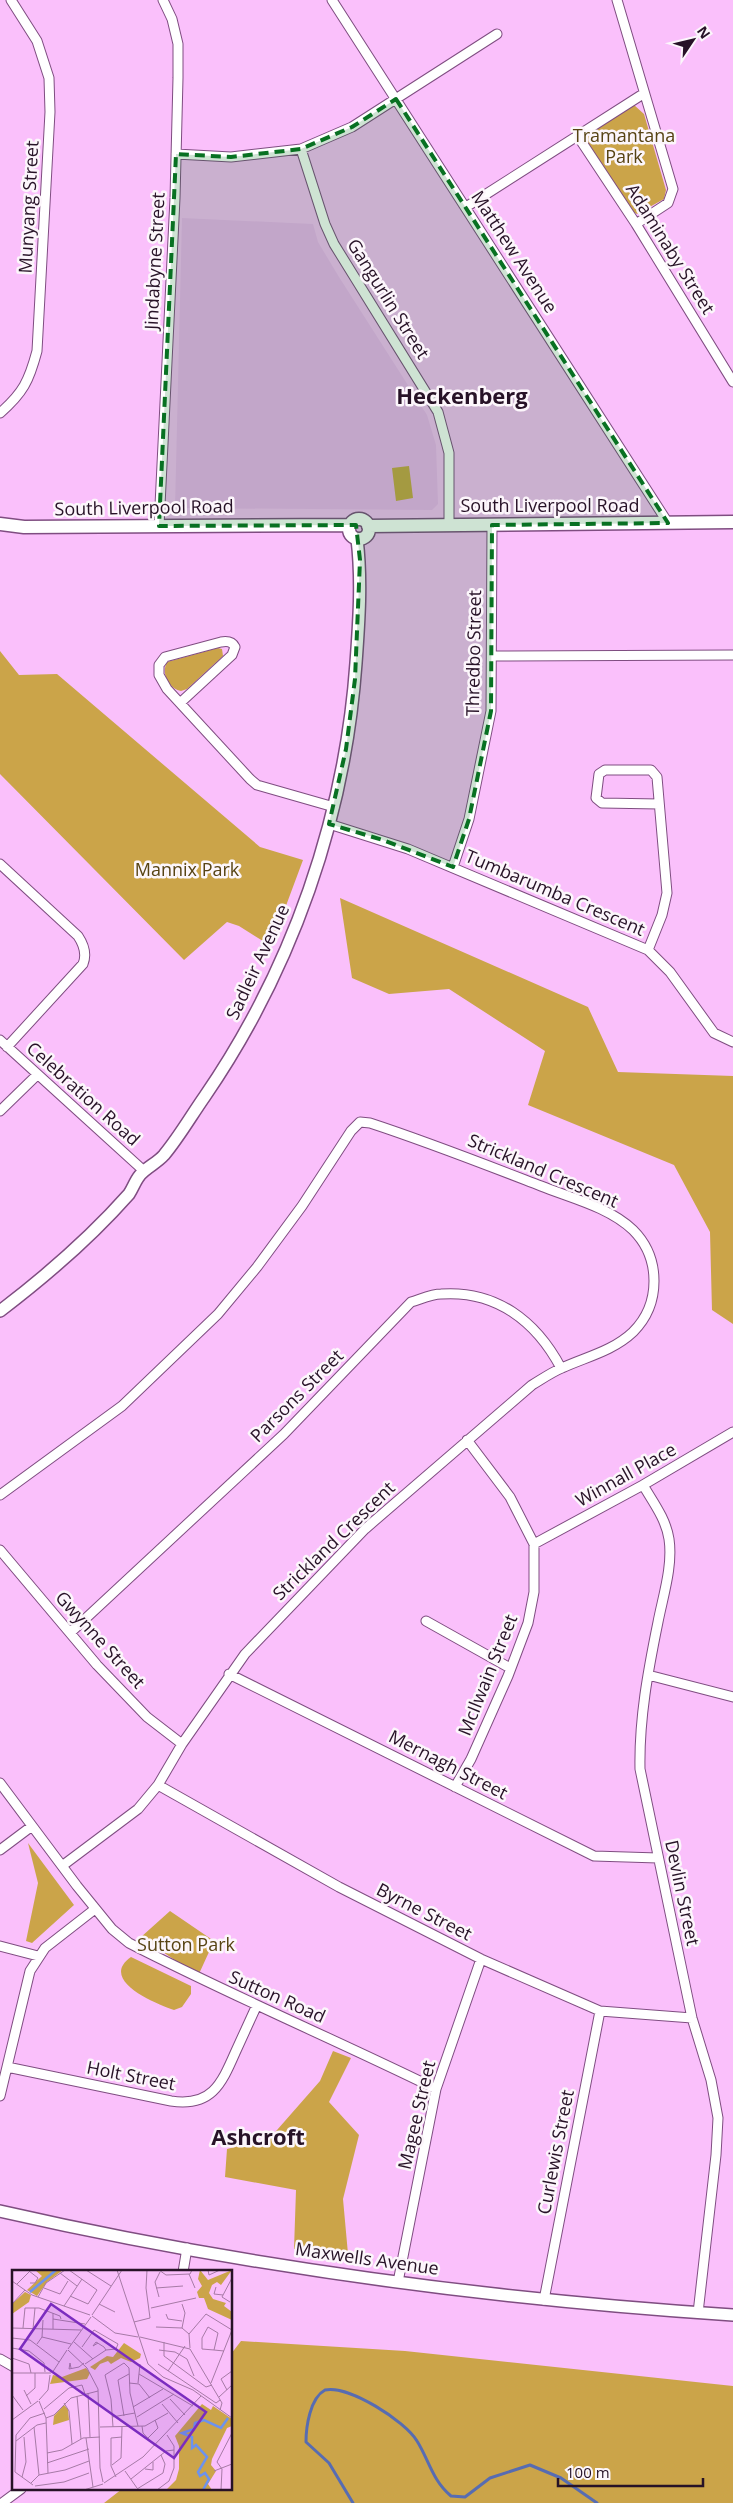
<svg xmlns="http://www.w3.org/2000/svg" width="733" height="2503" viewBox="0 0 733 2503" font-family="'Open Sans',sans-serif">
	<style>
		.built { fill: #f1b3f3 }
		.green { fill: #cba449 }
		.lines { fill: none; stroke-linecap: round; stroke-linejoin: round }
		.stream { stroke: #576cb2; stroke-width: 3 }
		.minor-casing { stroke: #7f4d81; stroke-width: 11 }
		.tertiary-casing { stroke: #7f4d81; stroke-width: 14 }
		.secondary-casing { stroke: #7f4d81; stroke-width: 15 }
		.minor { stroke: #fff; stroke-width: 9 }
		.tertiary { stroke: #fff; stroke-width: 11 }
		.secondary { stroke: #fff; stroke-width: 12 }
		.marked { fill: #087122; fill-opacity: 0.2; stroke: #087122; stroke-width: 4; stroke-dasharray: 10 6; stroke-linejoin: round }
		.labels { text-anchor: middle; stroke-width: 5; stroke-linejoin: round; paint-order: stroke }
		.park-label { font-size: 18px; fill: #574313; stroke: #fcf6fb }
		.street-label { font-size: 18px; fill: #271227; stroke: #fcf6fb }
		.district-label { font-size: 22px; font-weight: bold; fill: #271227; stroke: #fcf6fb }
		.inset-river { fill: none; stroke: #6c92ee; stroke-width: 2.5 }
		.inset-road { fill: none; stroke: #a67aa6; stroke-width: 1 }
		.view { fill: #7b2cbf; fill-opacity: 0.15; stroke: #7b2cbf; stroke-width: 2.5 }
		.inset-edge { fill: none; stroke: #271227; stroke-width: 2.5 }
	</style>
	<rect width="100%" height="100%" fill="#fac0fb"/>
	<path class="built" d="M182,218l131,6 5,18 21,35 88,138 9,30 2,59 -6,6 -257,-2z"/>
	<path class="green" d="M634,105l10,9 22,76 -2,9 -27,15 -7,-4 -42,-66 -1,-6 5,-7z
		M409,466l4,32 -17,3 -4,-33z
		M218,648l4,1 1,7 -36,33 -6,2c-13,-3 -20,-18 -14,-29z
		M0,651l19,24 38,-1 203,173 43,13 -32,86 -32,-20 -12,-4 -43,38 -184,-186z
		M340,898l248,109 30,65 115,4v248l-21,-14 -2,-78 -36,-67 -146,-60 17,-54 -96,-62 -60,5 -37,-16z
		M28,1843l46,62 -42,38 -6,-2 12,-58z
		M170,1911l44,30 -16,35 -57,-39z
		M131,1957l60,29v8l-9,13 -8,3c-18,-6 -76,-30 -43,-53z
		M333,2051l18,7 -22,44 30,33 -16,64 5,55 -54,-5 2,-59 -71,-13 2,-28 43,-11 50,-57z
		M241,2341l164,10 328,35v117h-629l18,-14h109v-135z"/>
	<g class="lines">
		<path class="stream" d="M353,2503l-24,-40 -23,-21c0,-15 4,-44 19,-52 24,-5 80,31 92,51 12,19 15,39 34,55l14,1 25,-19 40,-13 31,13 36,25"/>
		<defs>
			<path id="minor" d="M332,0l336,523
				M617,0l56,189 -5,14 -32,21
				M577,135l59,89 97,158
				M301,149l24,75 9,20 104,168 11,41v71
				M176,154l55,3 70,-8 51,-22 145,-93
				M466,207l177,-113
				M0,413c23,-20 29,-32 37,-62l13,-239 -1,-34 -12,-37 -26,-41
				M159,526l16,-328 3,-120v-34l-6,-25 -9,-19
				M493,656l240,-1
				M180,703l52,-48 3,-8c-3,-6 -8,-6 -14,-5l-56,15 -6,8v10l8,14 83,90 7,6 77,22
				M329,824l79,25 240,101 22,22 44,61 19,9
				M0,864l78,72c6,9 9,18 5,28l-76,83
				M453,867l16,-48 22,-108 1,-186
				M648,950l14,-35 5,-22 -10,-116 -6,-7h-46l-6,4 -3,24 6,5 57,1
				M0,1040l144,131
				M0,1111l37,-36
				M643,1485c10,17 23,34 26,54 4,27 -6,57 -11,83 -10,49 -19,97 -18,147l52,249 19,62 7,38 -2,37 -18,158
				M0,1495l122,-89 96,-92 39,-47 45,-61 49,-75 9,-9 10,1c58,19 114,41 171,63 30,12 68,21 92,44 28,28 28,74 0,102 -20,19 -47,25 -71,36 -10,4 -20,11 -30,17l-167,144 -120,125 -63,90 -24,41 -20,24 -76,57
				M534,1544l109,-59 90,-53
				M0,1550l97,115 50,52 35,27
				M426,1621l84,47
				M70,1633l214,-199 127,-132c10,-3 21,-8 30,-8 55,-4 95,27 120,74
				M229,1674l365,182 64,2
				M648,1675l85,22
				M0,1783l77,103 35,43 17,14c101,52 205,96 307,146
				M158,1785l181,102 142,72 119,52 92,7
				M455,1787l16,-28 37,-83 20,-53 6,-31v-48l-24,-47 -43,-57
				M0,1850l32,-24
				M0,1946l38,10
				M7,2067l164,34c40,6 50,-16 64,-48 7,-15 14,-31 21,-46
				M0,2096l30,-125 15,-23 50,-39
				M183,2272l4,-24
				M398,2282l38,-193 45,-130
				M544,2300l56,-289
				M0,2359l14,8
				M2,2503l19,-14"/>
			<path id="tertiary" d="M0,1311c46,-35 91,-74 129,-117 4,-6 6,-13 11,-19 7,-8 17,-12 24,-20 15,-18 27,-39 41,-59 87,-127 140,-278 151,-433 3,-41 6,-83 1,-124
				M0,2211c241,55 487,88 733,104"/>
			<path id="secondary" d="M349 529a10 10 0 1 1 20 0a10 10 0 1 1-20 0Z
				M0,524l24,3 325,-2
				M368,526l365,-4"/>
		</defs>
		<use href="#minor" class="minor-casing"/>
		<use href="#tertiary" class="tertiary-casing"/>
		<use href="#secondary" class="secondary-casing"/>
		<use href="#minor" class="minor"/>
		<use href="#tertiary" class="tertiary"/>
		<use href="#secondary" class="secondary"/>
	</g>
	<path class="marked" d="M396,99l272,424 -176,2 -1,186 -22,108 -16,48 -70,-27 -54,-16 17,-75 9,-70 5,-119 -4,-35 -197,1 17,-372 55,3 70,-8 51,-22z"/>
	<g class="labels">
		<g class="park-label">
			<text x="624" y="142">Tramantana<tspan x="624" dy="21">Park</tspan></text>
			<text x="187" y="876">Mannix Park</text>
			<text x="186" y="1951">Sutton Park</text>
		</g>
		<g class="street-label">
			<text transform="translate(29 207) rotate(-87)" y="6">Munyang Street</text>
			<text transform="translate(670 249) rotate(58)" y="6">Adaminaby Street</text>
			<text transform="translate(514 252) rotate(57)" y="6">Matthew Avenue</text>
			<text transform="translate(155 261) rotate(-87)" y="6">Jindabyne Street</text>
			<text transform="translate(388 299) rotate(58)" y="6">Gangurlin Street</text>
			<text x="550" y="512">South Liverpool Road</text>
			<text transform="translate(144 508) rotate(-1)" y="6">South Liverpool Road</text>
			<text transform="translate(474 653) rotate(-89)" y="6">Thredbo Street</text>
			<text transform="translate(555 893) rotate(23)" y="6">Tumbarumba Crescent</text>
			<text transform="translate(258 962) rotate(-65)" y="6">Sadleir Avenue</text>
			<text transform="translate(83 1094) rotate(42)" y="6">Celebration Road</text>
			<text transform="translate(543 1171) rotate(23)" y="6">Strickland Crescent</text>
			<text transform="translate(297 1396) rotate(-45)" y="6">Parsons Street</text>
			<text transform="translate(626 1475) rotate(-29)" y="6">Winnall Place</text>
			<text transform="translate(334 1541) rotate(-44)" y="6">Strickland Crescent</text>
			<text transform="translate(100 1640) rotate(48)" y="6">Gwynne Street</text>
			<text transform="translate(488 1675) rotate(-68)" y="6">McIlwain Street</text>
			<text transform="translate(448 1765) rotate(27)" y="6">Mernagh Street</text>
			<text transform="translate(682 1893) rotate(78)" y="6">Devlin Street</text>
			<text transform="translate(424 1912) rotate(27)" y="6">Byrne Street</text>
			<text transform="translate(277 1997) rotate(24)" y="6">Sutton Road</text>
			<text transform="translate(131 2076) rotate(11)" y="6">Holt Street</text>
			<text transform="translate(417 2115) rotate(-77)" y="6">Magee Street</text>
			<text transform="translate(556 2152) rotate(-79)" y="6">Curlewis Street</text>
			<text transform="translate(367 2259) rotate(8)" y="6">Maxwells Avenue</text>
		</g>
		<g class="district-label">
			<text x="462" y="404">Heckenberg</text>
			<text x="258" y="2145">Ashcroft</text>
		</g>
	</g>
	<g transform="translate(12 2270)">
		<rect width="220" height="220" fill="#fac0fb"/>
		<path d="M23,0h28l-16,12 -10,14 -10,-6 15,-14zM188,0l8,10 24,-10 -11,15 -4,-3 -5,3 -3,8 4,6 13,4 -2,3 8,6v8l-24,-11 -4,-11h-5l-2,-6 5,-6 -4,-7zM13,22l6,3 -2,7 -17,12v13v-23zM112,73l17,11 -1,4 -9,4 -10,-4 -10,6 -3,-3 -8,3 -5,6 -5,-3 17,-11 6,1zM74,98l4,5 -3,6 -37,5 3,-9 9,2zM190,134l9,6 2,-4 19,13v7l-5,2 -15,31 -1,6 5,6 -8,13 4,6h-46l10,-10 3,-11v-23l-4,-10zM52,135l4,4 1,11 -16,5 1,-9z" fill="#cba449"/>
		<path class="inset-river" d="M18,22l26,-22M191,220l6,-11 -4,-6 -5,3 -2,-4 9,-15 -11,-12 -4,3v-11l-10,-4 12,-4 1,-6 9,-3 17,8 7,-10"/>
		<path class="inset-road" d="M57,0l28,20 -9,14 -18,-8M74,0l25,16M105,0l31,94 15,13 30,13 39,28M147,0l7,5 24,-1 2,-4M196,0l1,5 11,-5M17,1l9,7 -3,5h-5M48,3l17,13M177,4l6,14M0,11l20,14 58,20M5,14l13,-13M204,17l-2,7 9,1M32,18l16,6 8,-13M144,18l27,-2M26,27l8,-14 19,-13M147,27l-4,-15 5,-10M218,32l-8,-5 10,-19M0,34l13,-14M87,34l16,8M52,36l18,-27M139,38l45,-10M154,44l2,5 14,2M80,45l30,-45M80,46l23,17 23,4M41,49l32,5M122,52l16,-4 -4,-30 1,-18M144,57l26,1M0,58l69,2M11,58l2,-20h14l21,8 1,3M170,58l3,-15 -3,-9M170,58l7,6 1,14M21,59l2,-21M41,59v-16M177,64l17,-20 26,16M30,67l29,7M128,67l50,12 32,54 -2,7M0,68l18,2 29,22M62,72l19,17M152,72v14l42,31 6,-2M86,73l-5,3 3,-4 8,5 2,3M25,74l5,-7 1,-17M70,77l12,-17 24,14 -2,5 -10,1 -21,14M0,78l17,3 15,12 1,9M56,79l23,-32M56,80l19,18 11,21 2,79 3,14M147,80l16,2 12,7 7,17M202,80l4,-17 -10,-6 -6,11v11l12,1 10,1M0,88l17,6 2,9M146,94l58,39 4,-3M59,98l-1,-5 -1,6 10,-2 5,-4M156,101l17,-25M0,103h39M40,103l15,-23M127,104l54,32M117,113l10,1 11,14M126,113l2,-19M199,113l21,-53M12,120l7,14M215,120l-6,-11 11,-8M76,123l2,44M0,125l11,15M14,126l9,-8v-15M65,126l4,43M207,127l13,-12M158,129l15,16M27,130l9,-10 2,-15M27,131l7,17 2,55M52,133l5,8 3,33M150,134l16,19M121,137l30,-18M32,139l25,-21 13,-3 3,9M112,146l-6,-36 11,-6M100,147l23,-4M125,147l37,-23M34,148l8,-3 17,-17 27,-7M0,150l26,-19M130,156l1,7 12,13M22,157l5,48M88,157l45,-1 23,-13M101,157l-2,-28 -6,-24 19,-12 5,5 1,25 8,33M74,168l7,49M136,168l10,-10 -3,-8M4,171l21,-16 9,-2M35,183l15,-3 21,-12 17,-1M35,193l42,-14M100,195l9,-7 1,-31M133,199l8,1v-8M113,201l12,17M202,201l18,-7M10,207l4,-15 -2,-25M104,207l-5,-11v-28l11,-1M119,209l35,-28 8,-1M19,213l8,-8 26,-5 24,-9M92,213l39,-26 58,-61M21,215l-18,-13 1,-37 14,-17 15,-5M23,216l29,-4 25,-9M125,219l26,-16 2,-9 -4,-9M72,220l19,-6M145,220l12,-9 5,-13v-22l-7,-11M209,220l1,-21 -5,-7 15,-29"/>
		<path class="view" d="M39,34l155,108 -32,46 -154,-109z"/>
		<rect width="220" height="220" class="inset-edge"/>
	</g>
	<g transform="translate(693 40) rotate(55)" stroke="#fcf6fb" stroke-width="4" paint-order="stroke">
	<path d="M0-4L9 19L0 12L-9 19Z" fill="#271227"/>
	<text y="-8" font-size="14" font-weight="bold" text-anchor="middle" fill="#271227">N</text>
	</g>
	<path d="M558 2478v8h145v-8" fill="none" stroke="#271227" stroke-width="2.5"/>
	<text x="566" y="2478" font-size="15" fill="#271227" stroke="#fcf6fb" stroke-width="4" paint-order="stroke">100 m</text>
</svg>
